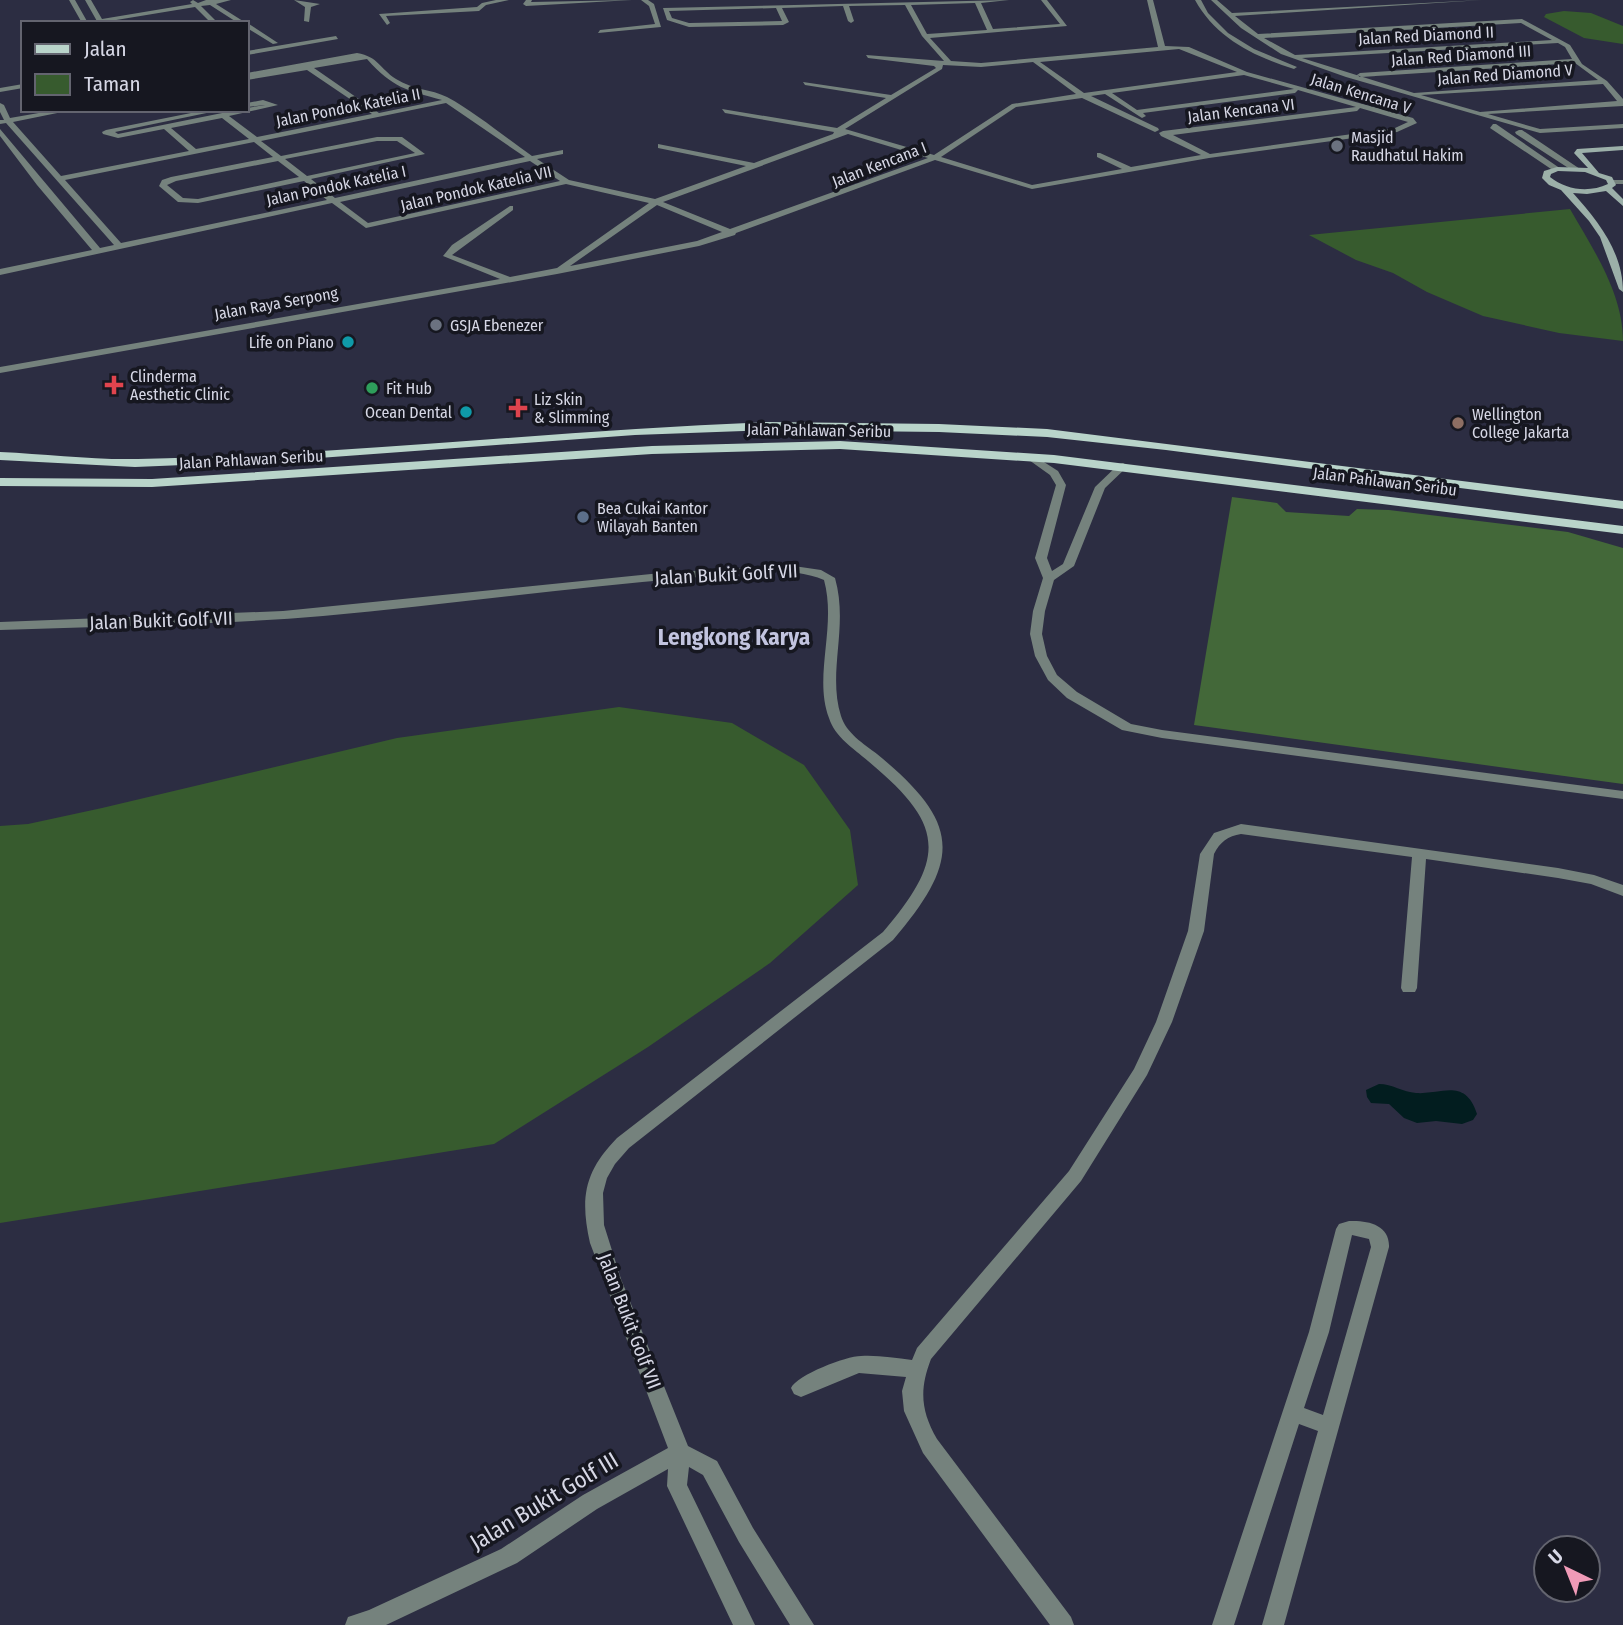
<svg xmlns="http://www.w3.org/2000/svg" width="1623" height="1625" viewBox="0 0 1623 1625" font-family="'Fira Sans Condensed',sans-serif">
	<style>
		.green { fill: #375b2e }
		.forest { fill: #436839 }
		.water { fill: #021d1f }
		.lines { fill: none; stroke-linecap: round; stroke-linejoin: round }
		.street { fill: #75827d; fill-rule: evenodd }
		.secondary { fill: #9cb0a9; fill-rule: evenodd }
		.primary { fill: #b9d4ca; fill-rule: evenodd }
		.worship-dot { fill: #6b7280; stroke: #161720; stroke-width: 2.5 }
		.culture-dot { fill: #0f9aa8; stroke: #161720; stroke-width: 2.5 }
		.health-dot { fill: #e0444e; stroke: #161720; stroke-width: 2.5 }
		.leisure-dot { fill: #2e9e5b; stroke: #161720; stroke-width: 2.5 }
		.education-dot { fill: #8d6e63; stroke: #161720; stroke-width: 2.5 }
		.service-dot { fill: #5c6f8a; stroke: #161720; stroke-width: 2.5 }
		.labels { text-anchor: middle; stroke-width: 7; stroke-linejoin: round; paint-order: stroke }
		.far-street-label { font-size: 16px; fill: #d6d7e5; stroke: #161720 }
		.far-poi-label { font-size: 16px; fill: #d6d7e5; stroke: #161720; text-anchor: start }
		.street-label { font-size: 19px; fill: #d6d7e5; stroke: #161720 }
		.quarter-label { font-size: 23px; font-weight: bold; fill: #c2c4df; stroke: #161720 }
		.near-street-label { font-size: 23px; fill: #d6d7e5; stroke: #161720 }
	</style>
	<rect width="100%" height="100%" fill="#2c2d42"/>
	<path class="green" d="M1564,11l27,2 32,13v18l-39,-6 -40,-21 2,-3z
		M1570,209c23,40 53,84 53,132l-64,-8 -76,-17 -56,-24 -34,-19 -37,-13 -47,-25z
		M619,707l113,16 72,42 46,65 8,55 -88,78 -122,84 -154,97 -494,79v-397l28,-2 74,-16 295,-70z"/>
	<path class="forest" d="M1232,497l45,6 9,9 63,4 8,-7 32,1 179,22 55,16v236l-429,-59z"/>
	<path class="water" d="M1379,1084c13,0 24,8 37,9 25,2 49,-16 61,21l-4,6 -11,4 -26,-3 -19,2 -13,-5 -15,-14 -18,-1 -4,-6 -1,-7z"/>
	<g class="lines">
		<path class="street" d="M69,0h6l13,23h-6z
			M85,0h6l11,19 90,-15 -2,-2 3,-2 5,3 8,-3h25l-15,4 30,19h-8l-28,-18 -9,1 17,17h-7l-16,-16 -97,16z
			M294,0l26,4 -9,3 -2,15 -5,-1 1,-14z
			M496,0h13l-23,5 -7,6 -93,5 4,7 -3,2 -8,-11 98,-7 5,-4z
			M526,0h6l-1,2 101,-2 -106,6 -3,-2z
			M641,0h7l6,4 7,23 -63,6 2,-3 55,-6 -6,-18z
			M1009,0l-28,3 12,26 67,-5 -19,-24h6l20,26 -137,12 21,23 30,2 177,-16 -11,-47h6l12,46 24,1 58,25 166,46 4,5 -20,9 -188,26 -177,31 -97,-29 -199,73 -1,2 -36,11 -142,28 -557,99v-6l500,-88 -57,-23 9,-11 58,-39h3v4l-61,45 58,22 47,-9 92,-65 -83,-19 -200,44 -34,-25 -332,72v-6l92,-19 -55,-65 -37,-49v-7l100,119 14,-3 -108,-122 -6,1v-4h4l-4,-8v-9l4,2 6,13 46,-8h16l-59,12 48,54 128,-25 -25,-22 -46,9 -15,-4 -1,-2 4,-2 100,-20h15l-106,22 3,2 119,-24h10v-2l18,-3 -18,2v-4l16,-3 15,5 -49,11 28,21 115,-23 -65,-44 -60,10v-7l110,-20c22,4 22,15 39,26 17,11 35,10 51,18 28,15 59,41 85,59l31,-6v4l-26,5 32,21 86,19 91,-33 -88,-18v-4l96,19 79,-29 1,-2 -109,-19 -3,-4 115,19 49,-30 -81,-13 -2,-3 88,13 45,-27 -2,-2 -66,-8 -2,-3 78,6 -22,-25 -17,-31 -56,1 5,15 -3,2 -3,-2 -5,-15 -61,2 7,14 -6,3 -94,2 -22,-7 -4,-12zM975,3l12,27 -60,4 -16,-29zM776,8l6,13 -93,2 -17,-5 -3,-7zM1179,49l58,23 -153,21 -44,-31zM367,59c26,29 39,31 75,41l-63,13 -65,-45zM1033,62l43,32 -64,10 -78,51 -89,-26 97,-60 1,-4 38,2zM1244,75l50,14 -157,21 -25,-17zM1298,90l58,17 -193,24 -4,2 2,3 40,19 -70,12 -31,-14h-3v4l25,12 -90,16 -91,-28 75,-50 66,-9 73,34 4,-2 -1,-2 -67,-32 14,-2 37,24 4,-2 -3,-3 152,-20zM446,103l79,54 -190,41 -24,-19 114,-25 -23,-17h-25l-96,19 -20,-15zM1360,108l48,14 -13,6 -185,26 -37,-19 184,-24zM222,118l27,21 -53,10 -25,-21zM848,134l80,24 -198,71 -67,-27zM377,141h20l18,12 -108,23 -22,-17zM254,142l19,15 -102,20 -9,3 -3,6 19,16 20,1 106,-22 23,19 -206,43 -56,-63zM278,161l21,16 -101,22 -15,-1 -16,-13 9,-4zM530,161l30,20 -192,42 -28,-21zM657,205l65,27 -25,9 -127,25z
			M1195,0h6l7,13 20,20 26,16 43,18 -3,2c-41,-13 -78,-31 -99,-69z
			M1211,0h6l15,13 250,-13 -247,16 23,18 264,-15 48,26 12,19 25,17 16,18v7l-135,8 52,15 83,-5v4l-83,5 -194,-56 -65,-23 -40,-26zM1521,23l31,17 -257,15 -31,-17zM1558,43l7,4 7,12 -212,14 -3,2 3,2 215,-14 23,17 -184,13 -112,-35zM1603,84l14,17 -137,11 -59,-17z
			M247,23l2,1 29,19 -5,1 -26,-16z
			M336,36l2,3 -91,16v-4z
			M23,84v4l-23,4v-4z
			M1493,124h3l65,45 -7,2 -64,-43z
			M1519,130h3l58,39 -7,2 -57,-37 -1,-2z
			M1609,180h14v4h-14z
			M1033,455l25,16 8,14 -19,73 5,13 11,-7 32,-77 24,-23 4,-1 5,3 -23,22 -31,78 -20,14 -9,31 -3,23 5,22 10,19 20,17 54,32 31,6 461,61v8l-461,-61 -40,-8 -55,-32 -19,-18 -13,-24 -5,-22 3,-23 10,-33 -8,-20 21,-73 -6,-10 -21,-15 -1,-2z
			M787,565l34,5 14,8c14,49 -8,94 6,138 5,17 23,28 36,38 84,69 85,105 16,186l-264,208 -14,16 -8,14 -4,15 1,32 17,54 67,167 29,15 36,67 61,97h-24l-51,-83 -36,-67 -14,-8 -2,18 68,140h-22l-66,-139 1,-17 -71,40 -80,54 -131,62h-41l3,-8 21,-7 132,-61 82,-54 85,-47 -78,-205c-10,-45 -6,-71 27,-105l266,-206c64,-75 62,-107 -15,-171 -15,-13 -33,-24 -39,-43 -16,-42 8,-91 -5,-138 -42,-17 -93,-5 -137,-2 -121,10 -242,27 -364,38 -107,9 -215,10 -323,14v-8l283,-11 378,-38z
			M1241,824l317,44 36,7 29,10v11l-32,-12 -33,-6 -132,-19 -9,129 -2,4h-12l-2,-4 11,-131 -171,-23c-13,2 -21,8 -27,20l-10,77 -32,91 -25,53 -66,106 -150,178c-12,31 -10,52 6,80l134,178 3,8h-24l-127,-172 -19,-42 -2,-20 4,-14 -47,-4 -58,24 -7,-3 -3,-6c6,-13 55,-32 70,-32 17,-1 34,2 51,4l5,-12 152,-177 65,-102 22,-47 32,-91 12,-77 14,-21z
			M1349,1221c19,-1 41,4 40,26l-105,378h-22l56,-194 -19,-7 -65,201h-22l97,-293 27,-103 3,-5zM1352,1235l17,4 2,8 -48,168 -19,-7 25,-76z"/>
		<path class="secondary" d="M1623,146v4l-41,3 17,20 13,4 4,8 -4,3 11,11v7l-17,-15 -19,3 -14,-1c25,28 50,59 50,99l-4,-3 -19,-52 -11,-16 -28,-31 -12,-5 -7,-7 2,-7 13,-4 31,1 -14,-15 3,-4zM1558,171l27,1 21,8 2,4c-19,9 -42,6 -58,-7l1,-3z"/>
		<path class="primary" d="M768,422l171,2 108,5 576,72v8l-457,-59 -119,-13 -108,-5 -171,-2 -133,5 -357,26 -143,6 -135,-7v-8c46,2 92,8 138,7 210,-4 420,-29 630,-37z
			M840,441l214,14 569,71v8l-569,-71 -214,-14 -188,5 -500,33 -152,-1v-8l152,1 500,-33z"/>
	</g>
	<g class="worship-dot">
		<circle cx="1337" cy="146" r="7"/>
		<circle cx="436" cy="325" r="7"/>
	</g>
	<g class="culture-dot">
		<circle cx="348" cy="342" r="7"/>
		<circle cx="466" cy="412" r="7"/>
	</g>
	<g class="health-dot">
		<path d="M110.5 374.5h7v7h7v7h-7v7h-7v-7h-7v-7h7z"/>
		<path d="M514.5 397.5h7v7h7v7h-7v7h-7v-7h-7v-7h7z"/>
	</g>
	<circle class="leisure-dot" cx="372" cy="388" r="7"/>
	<circle class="education-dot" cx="1458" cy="423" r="7"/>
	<circle class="service-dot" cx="583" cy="517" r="7"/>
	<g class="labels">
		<g class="far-street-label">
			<text transform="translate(1426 35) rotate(-3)" y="6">Jalan Red Diamond II</text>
			<text transform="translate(1461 55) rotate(-4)" y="6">Jalan Red Diamond III</text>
			<text transform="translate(1505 74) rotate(-4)" y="6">Jalan Red Diamond V</text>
			<text transform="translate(1361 93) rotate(17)" y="6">Jalan Kencana V</text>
			<text transform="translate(348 107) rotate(-11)" y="6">Jalan Pondok Katelia II</text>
			<text transform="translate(1241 110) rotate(-7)" y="6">Jalan Kencana VI</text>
			<text transform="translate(879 164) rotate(-21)" y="6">Jalan Kencana I</text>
			<text transform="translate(336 185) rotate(-12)" y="6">Jalan Pondok Katelia I</text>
			<text transform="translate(476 188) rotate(-13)" y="6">Jalan Pondok Katelia VII</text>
			<text transform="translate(276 303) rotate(-10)" y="6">Jalan Raya Serpong</text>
			<text transform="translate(819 430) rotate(1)" y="6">Jalan Pahlawan Seribu</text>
			<text transform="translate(251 459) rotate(-3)" y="6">Jalan Pahlawan Seribu</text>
			<text transform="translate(1385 481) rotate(7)" y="6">Jalan Pahlawan Seribu</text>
		</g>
		<g class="far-poi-label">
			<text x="1351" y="143">Masjid<tspan x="1351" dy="18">Raudhatul Hakim</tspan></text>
			<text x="450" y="331">GSJA Ebenezer</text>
			<text x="334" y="348" text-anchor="end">Life on Piano</text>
			<text x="130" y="382">Clinderma<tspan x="130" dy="18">Aesthetic Clinic</tspan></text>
			<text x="386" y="394">Fit Hub</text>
			<text x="534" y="405">Liz Skin<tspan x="534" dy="18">&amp; Slimming</tspan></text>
			<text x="452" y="418" text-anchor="end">Ocean Dental</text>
			<text x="1472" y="420">Wellington<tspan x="1472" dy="18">College Jakarta</tspan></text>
			<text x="597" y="514">Bea Cukai Kantor<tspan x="597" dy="18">Wilayah Banten</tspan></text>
		</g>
		<g class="street-label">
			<text transform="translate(726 574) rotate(-3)" y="7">Jalan Bukit Golf VII</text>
			<text transform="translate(161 620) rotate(-2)" y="7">Jalan Bukit Golf VII</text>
			<text transform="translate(630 1321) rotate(69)" y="7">Jalan Bukit Golf VII</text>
		</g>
		<g class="quarter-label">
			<text x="734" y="645">Lengkong Karya</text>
		</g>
		<g class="near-street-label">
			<text transform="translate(544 1501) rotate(-31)" y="8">Jalan Bukit Golf III</text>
		</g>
	</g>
	<rect x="21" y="21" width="228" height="91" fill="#161720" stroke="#63646f" stroke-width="2"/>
	<rect x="35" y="44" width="35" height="10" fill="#b9d4ca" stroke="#63646f" stroke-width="2"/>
	<text x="84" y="56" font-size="21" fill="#d6d7e5">Jalan</text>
	<rect x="35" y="74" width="35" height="21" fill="#375b2e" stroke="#63646f" stroke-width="2"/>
	<text x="84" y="91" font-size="21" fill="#d6d7e5">Taman</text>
	<g transform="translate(1567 1569) rotate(317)"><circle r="33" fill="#161720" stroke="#63646f" stroke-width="2"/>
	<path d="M0-5L12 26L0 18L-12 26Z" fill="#f09ab7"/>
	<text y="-10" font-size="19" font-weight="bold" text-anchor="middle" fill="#d6d7e5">U</text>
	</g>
</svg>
